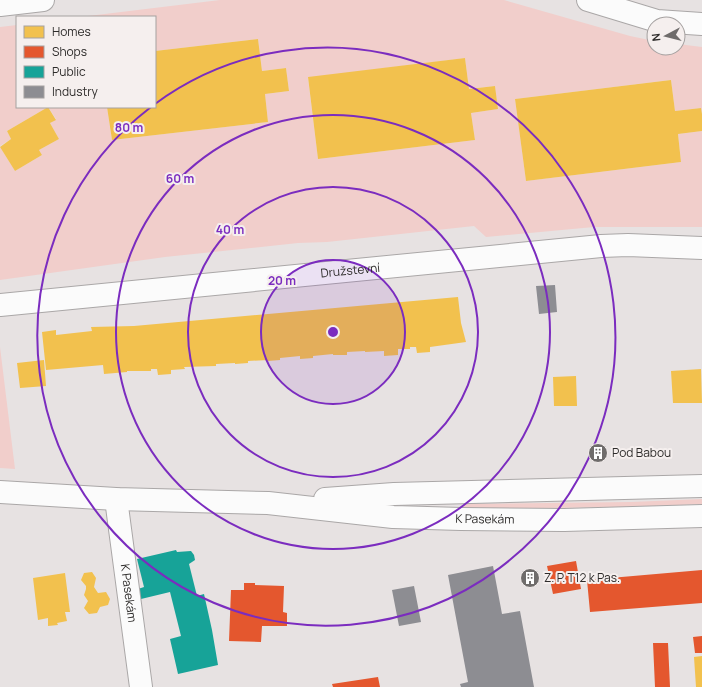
<svg xmlns="http://www.w3.org/2000/svg" width="702" height="687" viewBox="0 0 702 687" font-family="Manrope,sans-serif">
	<style>
		.green { fill: #f1cecb; fill-rule: evenodd }
		.homes { fill: #f2c14e }
		.shops { fill: #e4572e }
		.public { fill: #17a398 }
		.industry { fill: #8d8d92 }
		.lines { fill: none; stroke-linecap: round; stroke-linejoin: round }
		.street-casing { stroke: #aaa7a7; stroke-width: 24 }
		.secondary-casing { stroke: #aaa7a7; stroke-width: 24 }
		.street { stroke: #fbfbfb; stroke-width: 22 }
		.secondary { stroke: #fbfbfb; stroke-width: 22 }
		.ring { fill: none; stroke: #7b2cbf; stroke-width: 2 }
		.labels { text-anchor: middle; stroke-width: 4; stroke-linejoin: round; paint-order: stroke }
		.street-label { font-size: 12px; fill: #2e2c2b; stroke: #f5efee }
		.poi-label { font-size: 12px; fill: #2e2c2b; stroke: #f5efee; text-anchor: start }
		.centre { fill: #7b2cbf; stroke: #f5efee; stroke-width: 2 }
		.ring-label { font-size: 12px; text-anchor: middle; font-weight: bold; fill: #7b2cbf; stroke: #f5efee; stroke-width: 4; stroke-linejoin: round; paint-order: stroke }
	</style>
	<rect width="100%" height="100%" fill="#e7e2e2"/>
	<path class="green" d="M220,0h284l126,36 24,5v7h24v-4l24,3v67l-1,-6 -26,3 -4,-31 -156,19 11,82 155,-19 -3,-28 24,-3v96h-108l-108,10 -12,-11 -147,16 -29,1 -133,14 -165,23v-133l15,24 27,-16 -3,-5 20,-11 -9,-16 6,-4 -8,-12h59l5,33 156,-18 -3,-28 24,-3 -3,-23 -24,3 -4,-32 -103,12v-34h-75zM465,58l4,31 26,-3 3,23 -27,4 4,27 -157,19 -10,-81z
		M17,25v82h31l-41,24 4,8 -11,7v-119z
		M0,347l15,122 -15,-1z
		M702,499v5l-71,3 -160,2h-8l-1,-2 2,-3h8l159,-2z"/>
	<path class="homes" d="M258,39l4,32 24,-3 3,23 -24,3 3,28 -156,18 -5,-33h48v-56z
		M465,58l4,31 26,-3 3,23 -27,4 4,27 -157,19 -10,-82z
		M671,80l4,31 26,-3 1,6v17l-24,3 3,28 -155,19 -11,-82z
		M48,107l8,13 -6,3 9,16 -20,11 3,5 -27,16 -15,-24 11,-8 -4,-8z
		M458,297l3,26 5,19 -36,5v5l-13,1 -1,-6h-6v2h-12v6l-14,1v-5l-19,1v-1l-18,1v3h-14v-1l-20,2v2l-13,1v-3l-20,2v2l-12,1v-1l-20,1v2l-13,1v-1l-19,1v2l-32,1 1,2 -14,1v4l-13,1 -1,-6h-6v2h-24v1l-23,2 -1,-9 -57,5 -4,-38 14,-2v5l36,-4 -1,-4 43,-1z
		M44,360l2,26 -26,2 -3,-25z
		M701,369l1,34h-29l-2,-32z
		M576,376l1,30h-23l-1,-29z
		M590,450h16v6h-16z
		M92,572l4,6 -2,9 4,6 8,-1 4,7 -2,6 -8,2 -3,6 -8,1 -5,-6 4,-7 -4,-6 2,-6v-3l-5,-6 3,-7z
		M65,573l5,39h-5l2,9 -10,2 1,2 -10,1v-8l-10,2 -5,-42z
		M702,656v31h-6l-2,-30z"/>
	<path class="shops" d="M576,561l5,28 -28,5 -6,-28z
		M702,570v33l-112,9 -3,-32z
		M534,572l2,10 -10,2 -2,-10z
		M244,583h11v2l29,1 -1,26 4,1v13h-25l-1,16 -32,-1 2,-51h13z
		M702,636v17h-7l-2,-16z
		M653,643h15l2,44h-15z
		M378,677l2,10h-47l-1,-3z"/>
	<path class="public" d="M176,550l1,2 14,-1 3,4 1,5 -6,4 8,32 7,-2 8,36 6,35 -40,9 -8,-35 11,-3 -11,-44 -29,7 -3,-10 6,-2 -7,-28z"/>
	<path class="industry" d="M555,285l2,27 -18,2 -3,-28z
		M493,566l9,48 18,-3 14,76h-73l-1,-3 8,-2 -20,-107z
		M414,586l7,36 -22,4 -7,-36z"/>
	<g class="lines">
		<defs>
			<g id="street">
				<path d="M588,0l69,21 45,3"/>
				<path d="M0,5l43,-5"/>
				<path id="s1" d="M0,305l601,-59 27,-1 74,3"/>
				<path id="s2" d="M116,499l25,188"/>
			</g>
			<g id="secondary">
				<path id="s3" d="M0,492l116,7 152,4 125,14 68,2 103,1 138,-4"/>
				<path d="M325,499l69,-5 308,-8"/>
			</g>
		</defs>
		<use href="#street" class="street-casing"/>
		<use href="#secondary" class="secondary-casing"/>
		<use href="#street" class="street"/>
		<use href="#secondary" class="secondary"/>
	</g>
	<circle cx="333" cy="332" r="72" fill="#7b2cbf" fill-opacity=".12"/>
	<g class="ring">
		<circle cx="333" cy="332" r="72"/>
		<circle cx="333" cy="332" r="145"/>
		<circle cx="333" cy="332" r="217"/>
		<path d="M155 104A289 289 0 1 1 151 107"/>
	</g>
	<defs>
		<symbol id="building-disc" viewBox="-11 -11 22 22"><circle r="9.5" fill="#6f6c6b" stroke="#f5efee"/><path d="M-4-6H4V6H1V3H-1V6H-4ZM-2.5-4.3h1.7v1.8h-1.7ZM.8-4.3h1.7v1.8H.8ZM-2.5-1h1.7V.8h-1.7ZM.8-1h1.7V.8H.8Z" fill="#fff"/></symbol>
	</defs>
	<g fill-rule="evenodd">
		<use href="#building-disc" x="587" y="442" width="22" height="22"/>
		<use href="#building-disc" x="519" y="567" width="22" height="22"/>
	</g>
	<g class="labels">
		<g class="street-label">
			<text dy="4" stroke="none"><textPath href="#s1" startOffset="352">Družstevní</textPath></text>
			<text dy="4" stroke="none"><textPath href="#s3" startOffset="486">K Pasekám</textPath></text>
			<text dy="4" stroke="none"><textPath href="#s2" startOffset="95">K Pasekám</textPath></text>
		</g>
		<g class="poi-label">
			<text x="612" y="457">Pod Babou</text>
			<text x="544" y="582">Z. P. T12 k Pas.</text>
		</g>
	</g>
	<circle cx="333" cy="332" r="6" class="centre"/>
	<g class="ring-label">
		<text x="129" y="132">80 m</text>
		<text x="180" y="183">60 m</text>
		<text x="230" y="234">40 m</text>
		<text x="282" y="285">20 m</text>
	</g>
	<rect x="16" y="16" width="140" height="92" fill="#f5efee" stroke="#a5a1a0"/>
	<rect x="24" y="26" width="20" height="12" fill="#f2c14e" stroke="#a5a1a0"/>
	<text x="52" y="36" font-size="12" fill="#2e2c2b">Homes</text>
	<rect x="24" y="46" width="20" height="12" fill="#e4572e" stroke="#a5a1a0"/>
	<text x="52" y="56" font-size="12" fill="#2e2c2b">Shops</text>
	<rect x="24" y="66" width="20" height="12" fill="#17a398" stroke="#a5a1a0"/>
	<text x="52" y="76" font-size="12" fill="#2e2c2b">Public</text>
	<rect x="24" y="86" width="20" height="12" fill="#8d8d92" stroke="#a5a1a0"/>
	<text x="52" y="96" font-size="12" fill="#2e2c2b">Industry</text>
	<g transform="translate(666 36) rotate(263)"><circle r="19" fill="#f5efee" stroke="#a5a1a0"/>
	<path d="M0-3L7 15L0 10L-7 15Z" fill="#6f6c6b"/>
	<text y="-6" font-size="11" font-weight="bold" text-anchor="middle" fill="#2e2c2b">N</text>
	</g>
</svg>
